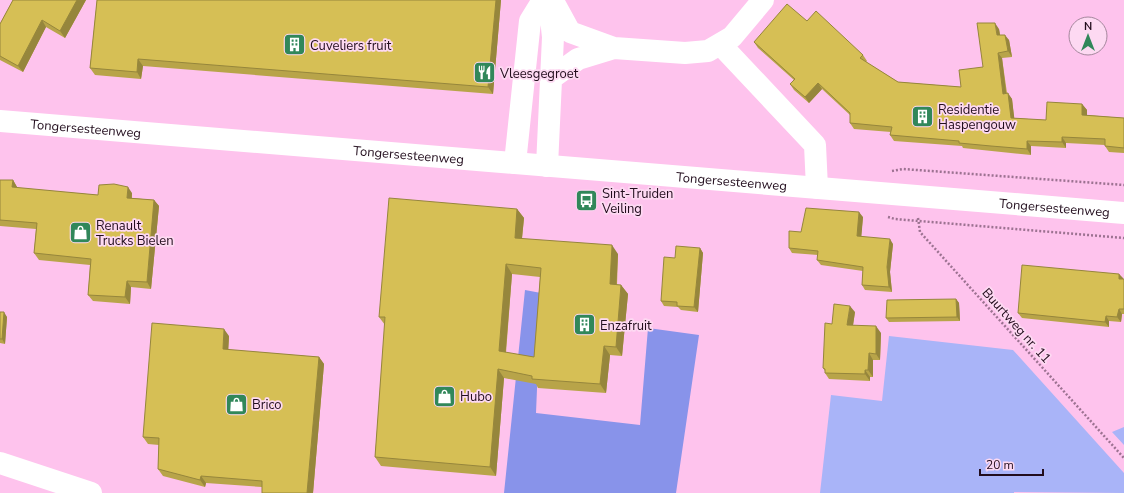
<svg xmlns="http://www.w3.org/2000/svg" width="1124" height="493" viewBox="0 0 1124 493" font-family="'Nunito Sans',sans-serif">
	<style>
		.green { fill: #a9b4f8 }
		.forest { fill: #8893ea }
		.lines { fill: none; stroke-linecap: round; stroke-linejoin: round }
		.path { stroke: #9c7291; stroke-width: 2.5; stroke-dasharray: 2 2; stroke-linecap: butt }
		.minor { stroke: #fff; stroke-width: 22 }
		.major { stroke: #fff; stroke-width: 22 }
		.wall { fill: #b8a449; fill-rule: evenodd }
		.shaded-wall { fill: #96863c }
		.building { fill: #d6bf55; stroke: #96863c; fill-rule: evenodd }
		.labels { text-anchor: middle; stroke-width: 3.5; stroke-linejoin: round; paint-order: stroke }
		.poi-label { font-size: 13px; fill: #220d1d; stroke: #fdd9f2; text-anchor: start }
		.street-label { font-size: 13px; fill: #220d1d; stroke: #fdd9f2 }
	</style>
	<rect width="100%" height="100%" fill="#fec3ed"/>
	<path class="green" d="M889,336l124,14 111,123v20l-110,-1v1h-194l11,-98 51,6z
		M1124,427v18l-12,-13z"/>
	<path class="forest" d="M525,290l16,3 -5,120 104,12 8,-97 51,7 -23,158h-172z"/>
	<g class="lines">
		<path class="path" d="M892,171l11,-2 221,16
			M888,217l7,2 229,19
			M918,218l2,14 204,226"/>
		<path class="minor" d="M553,1l17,31 44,16
			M720,44l95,101 2,43
			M553,77l25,-18 36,-11 71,5 23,-2 24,-14 31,-37
			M515,163l15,-142 13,-21
			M547,166l6,-129 -4,-37
			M0,463l91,30"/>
		<path class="major" id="s1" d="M0,121l1124,92"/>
	</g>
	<path class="wall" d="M13,0h73l-21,38 -19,-11 -23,45 -23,-12v-36z
		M97,0h404l-8,94 -350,-28 -2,13 -46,-4 -5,-7z
		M807,21l56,34 4,6 -1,1 32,20 63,5 22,-20 16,-38 1,6 9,5 3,17 -10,1 5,35 5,6 2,19 32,2 36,-16 5,6v5l37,3v35l-15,-1 -4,-6v-1l-39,-2v5l-35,-2v9l-68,-7 -1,-2 -68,-5 -4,-6 1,-3 -37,-3 -4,-6v-8l-28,-26 -13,14 -15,-13 -4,-6 4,-4 -36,-32 -4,-6z
		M0,180h13l4,7v1l81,7 34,-2v5l22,2 5,6 -8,83 -20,-2 -1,17 -37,-3 -5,-6 2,-30 -51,-5 -5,-7 2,-24 -36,-3z
		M517,209l7,9 -2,21 96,15 -1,31h4l7,9 -6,62 -12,-1 -4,38 -68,-5 -2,-4 -32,-6 -8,98 -115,-10 -6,-9 10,-132 -6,-8zM512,274l28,3 -6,80 -28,-4z
		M863,217l-2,19 32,8 -3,28 2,20 -27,-2 -3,-5 1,-14 -42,-6 -4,-5 1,-5 -26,-2 -3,-5 12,-16z
		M700,248l3,5 -5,59 -17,-2 -3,-3 -14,-1 -3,-5 14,-43z
		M1119,274l4,5h1v35h-2l-1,8 -12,-1v6l-87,-9 -4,-5z
		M956,299l3,4 1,18 -71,1 -3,-4z
		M0,312l7,5 -2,27 -5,-1z
		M855,312l-2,13 28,8 -1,27h-7v17h-3v4l-41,-2 -4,-6v-2l-2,-3 9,-44z
		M229,336l-1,14 91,7 5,7 -11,129h-51v-6l-56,-4 -1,4 -42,-11 -5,-7 1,-24 -11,-1 -5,-7z"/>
	<path class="shaded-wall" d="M77,0h9l-21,38 -5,-7z
		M496,0h5l-8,94 -5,-7z
		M42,20l4,7 -23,45 -5,-6z
		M995,23l4,6 2,12 -4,-6z
		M1005,35l4,5 3,17 -4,-6z
		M998,53l4,5 5,42 -4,-6z
		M138,59l5,7 -2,13 -4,-7z
		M818,83l4,6 -13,14 -4,-6z
		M1008,93l4,6 3,25 -4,-6z
		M1082,104l5,6v11l-5,-6z
		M1062,137l4,6v5l-4,-6z
		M1027,141l4,5v9l-4,-6z
		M13,180l4,7v7l-5,-7z
		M128,187l4,6 -1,11 -4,-6z
		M154,200l5,6 -8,83 -4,-7z
		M517,209l7,9 -3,29 -6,-9z
		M859,212l4,5 -2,24 -4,-5z
		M890,239l3,5 -3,28 2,20 -3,-5 -2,-20z
		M612,245l6,9 -2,39 -6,-9z
		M700,248l3,5 -5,59 -4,-5z
		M506,264l6,10 -7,86 -6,-9z
		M1119,274l4,4v6l-4,-5z
		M127,281l4,6 -1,17 -5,-7z
		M621,285l7,9 -6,62 -6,-9z
		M956,299l3,4 1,18 -3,-4z
		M850,306l5,6 -3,20 -5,-7z
		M1119,309l3,5 -1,8 -4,-5z
		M4,312l3,5 -2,27 -3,-5z
		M1106,316l3,5v6l-4,-5z
		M876,326l5,7 -1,27 -4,-6z
		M224,329l5,7 -1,20 -5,-7z
		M604,346l6,9 -4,38 -6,-9z
		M869,353l4,7v17l-5,-7z
		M319,357l5,7 -11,129h-6z
		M498,369l6,9 -8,98 -6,-9z
		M865,370l5,7v4l-5,-7z
		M201,476l5,7 -1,4 -5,-7z"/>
	<path class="building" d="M13,0h64l-17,31 -18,-11 -24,46 -18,-10v-32z
		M97,0h399l-8,87 -350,-28 -1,13 -47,-4z
		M787,4l20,17 9,-10 47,44 -3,3 38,24 63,5 -2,-17 24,-3 -6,-44h18l2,12h8l3,16 -10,2 5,41 5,-1 3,25 35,2 1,-18 35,2v11l42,3v30l-19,-2v-7l-43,-2v5l-35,-1v8l-36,-3 -32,-3v-2l-69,-6 2,-8 -42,-4v-10l-32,-30 -13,14 -15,-13 5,-5 -41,-37z
		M0,180h13l-1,7 86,8 1,-10 15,-1 14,3 -1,11 27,2 -7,82 -20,-1 -2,16 -37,-2 3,-36 -57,-6 3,-30 -37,-3z
		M389,198l128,11 -2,29 97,7 -2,39 11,1 -5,62 -12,-1 -4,38 -68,-5v-3l-34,-7 -8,98 -115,-10 10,-140h-6zM506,264l35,4 -7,89 -35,-6z
		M806,208l53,4 -2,24 33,3 -3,28 2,20 -27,-2 1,-18 -46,-7 1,-9 -29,-3v-17l12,1z
		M676,246l24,2 -6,59 -17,-1v-4l-16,-1 3,-44 11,1z
		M1022,265l97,9v5h5v30h-5l-2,8 -11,-1 -1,6 -87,-9z
		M956,299l1,18 -71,1 1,-18z
		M834,304l16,2 -3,19 29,1v28l-7,-1 -1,17h-3v4l-40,-1v-4l-2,-1 2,-45 7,1z
		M0,312h4l-2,27h-2z
		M152,323l72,6 -1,20 96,8 -12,136h-45v-12l-61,-5 -1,4 -42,-11 1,-31 -16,-1z"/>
	<defs>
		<symbol id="building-square" viewBox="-11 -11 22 22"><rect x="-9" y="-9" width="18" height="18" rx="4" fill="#31875a" stroke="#fdd9f2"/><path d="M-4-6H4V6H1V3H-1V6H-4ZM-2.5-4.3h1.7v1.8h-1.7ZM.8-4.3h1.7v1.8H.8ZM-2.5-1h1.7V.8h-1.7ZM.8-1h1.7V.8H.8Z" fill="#fff"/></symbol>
		<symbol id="restaurant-square" viewBox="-11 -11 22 22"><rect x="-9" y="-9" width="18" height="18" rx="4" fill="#31875a" stroke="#fdd9f2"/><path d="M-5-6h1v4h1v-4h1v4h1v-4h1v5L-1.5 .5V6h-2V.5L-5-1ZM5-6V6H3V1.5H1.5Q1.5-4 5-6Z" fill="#fff"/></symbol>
		<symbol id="bus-square" viewBox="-11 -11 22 22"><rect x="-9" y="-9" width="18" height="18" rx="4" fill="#31875a" stroke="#fdd9f2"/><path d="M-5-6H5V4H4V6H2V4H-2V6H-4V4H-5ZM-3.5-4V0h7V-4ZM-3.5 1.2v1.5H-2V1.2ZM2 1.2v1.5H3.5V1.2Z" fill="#fff"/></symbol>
		<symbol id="shop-square" viewBox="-11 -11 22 22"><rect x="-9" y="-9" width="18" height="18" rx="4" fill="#31875a" stroke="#fdd9f2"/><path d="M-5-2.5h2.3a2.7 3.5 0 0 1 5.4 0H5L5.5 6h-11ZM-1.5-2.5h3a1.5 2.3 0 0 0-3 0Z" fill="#fff"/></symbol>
	</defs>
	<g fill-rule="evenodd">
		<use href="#building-square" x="282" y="32" width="25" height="25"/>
		<use href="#restaurant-square" x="472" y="60" width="25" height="25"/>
		<use href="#building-square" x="910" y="104" width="25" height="25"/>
		<use href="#bus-square" x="574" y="188" width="25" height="25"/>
		<use href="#shop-square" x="68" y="220" width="25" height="25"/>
		<use href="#building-square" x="572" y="312" width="25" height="25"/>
		<use href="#shop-square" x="432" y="384" width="25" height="25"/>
		<use href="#shop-square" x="224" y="392" width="25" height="25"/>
	</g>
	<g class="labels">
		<g class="poi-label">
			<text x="310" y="50">Cuveliers fruit</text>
			<text x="500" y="78">Vleesgegroet</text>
			<text x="938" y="114">Residentie<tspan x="938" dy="15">Haspengouw</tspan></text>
			<text x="602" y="198">Sint-Truiden<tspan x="602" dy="15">Veiling</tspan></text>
			<text x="96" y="230">Renault<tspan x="96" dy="15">Trucks Bielen</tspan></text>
			<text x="600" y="330">Enzafruit</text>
			<text x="460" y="401">Hubo</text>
			<text x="252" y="409">Brico</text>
		</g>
		<g class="street-label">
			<text dy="5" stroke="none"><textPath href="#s1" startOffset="86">Tongersesteenweg</textPath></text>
			<text dy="5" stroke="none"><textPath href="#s1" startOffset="410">Tongersesteenweg</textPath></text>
			<text dy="5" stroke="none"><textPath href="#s1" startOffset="734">Tongersesteenweg</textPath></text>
			<text dy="5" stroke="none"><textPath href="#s1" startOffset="1058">Tongersesteenweg</textPath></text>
			<text transform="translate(1017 325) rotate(48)" y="5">Buurtweg nr. 11</text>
		</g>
	</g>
	<g transform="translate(1088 36)"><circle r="19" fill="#fdd9f2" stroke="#a5879d"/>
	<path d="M0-3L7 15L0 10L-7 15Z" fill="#31875a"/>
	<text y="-6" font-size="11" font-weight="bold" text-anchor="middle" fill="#220d1d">N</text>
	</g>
	<path d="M980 469v6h63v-6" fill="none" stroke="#220d1d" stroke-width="2"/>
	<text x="986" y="469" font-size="12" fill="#220d1d" stroke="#fdd9f2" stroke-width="3" paint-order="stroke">20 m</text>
</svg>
